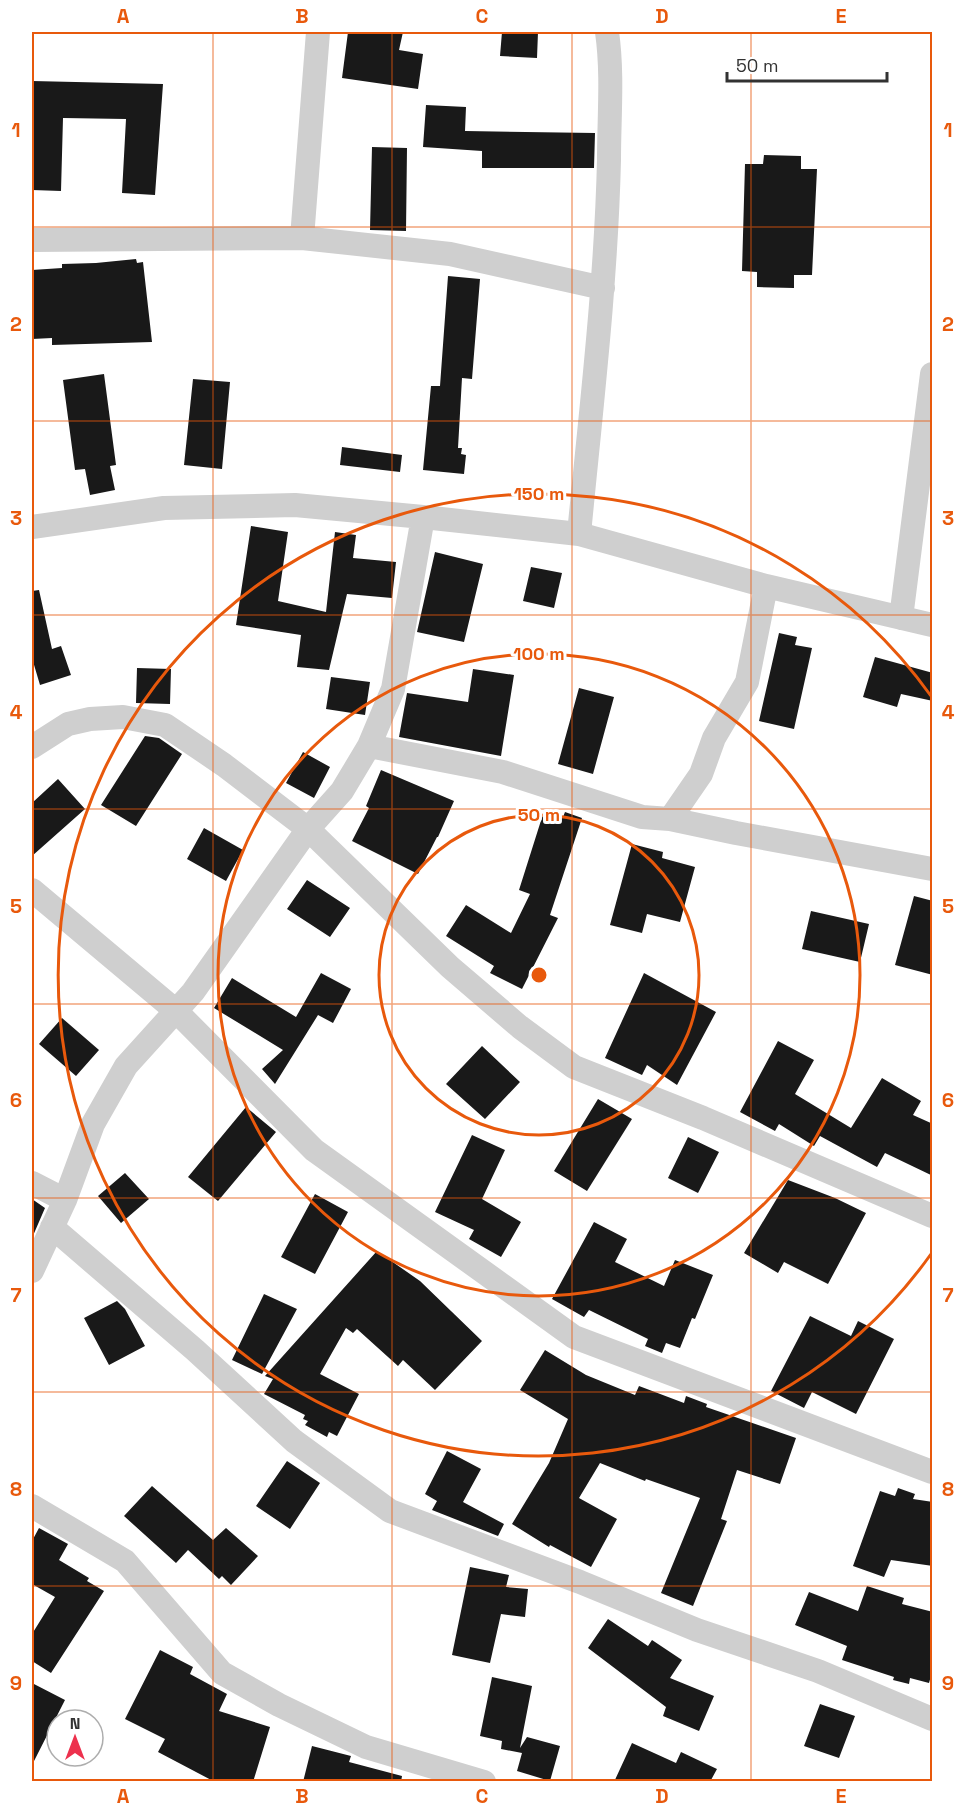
<svg xmlns="http://www.w3.org/2000/svg" width="964" height="1813" viewBox="0 0 964 1813" font-family="'Space Grotesk',sans-serif">
	<style>
		.building { fill: #191919 }
		.lines { fill: none; stroke-linecap: round; stroke-linejoin: round }
		.street { stroke: #cfcfcf; stroke-width: 24 }
		.grid { fill: none; stroke: #e8590c; stroke-width: 1.5; stroke-opacity: 0.55 }
		.ring { fill: none; stroke: #e8590c; stroke-width: 3 }
		.centre { fill: #e8590c; stroke: #fff; stroke-width: 3 }
		.ring-label { font-size: 18px; text-anchor: middle; font-weight: bold; fill: #e8590c; stroke: #fff; stroke-width: 6; stroke-linejoin: round; paint-order: stroke }
		.neatline { fill: none; stroke: #e8590c; stroke-width: 2 }
		.grid-label { font-size: 20px; text-anchor: middle; font-weight: bold; fill: #e8590c }
	</style>
	<rect width="100%" height="100%" fill="#fff"/>
	<path class="building" d="M348,32h55l-4,18 24,4 -5,35 -76,-11z
		M502,32h36l-1,26 -37,-2z
		M32,81l131,3 -8,111 -33,-2 4,-74 -63,-1 -2,73 -29,-1z
		M426,105l40,2 -1,24 130,2 -1,35h-112v-17l-59,-4z
		M372,147l35,1 -1,83 -36,-1z
		M764,155l37,1v13h16l-5,106h-18v13l-37,-1v-15l-15,-1 3,-107h18z
		M136,259l1,4 6,-1 9,80 -100,3v-7l-20,1v-69l30,-2v-4l34,-1z
		M448,276l32,3 -8,100 -10,-1 -4,70h4l-1,6 5,1 -2,19 -41,-4 8,-84h9z
		M104,374l12,91 -6,1 5,24 -25,5 -5,-26 -10,1 -12,-90z
		M193,379l37,3 -8,87 -38,-4z
		M342,447l60,8 -2,17 -60,-7z
		M251,526l37,6 -10,69 48,11 9,-80 21,3 -3,23 43,4 -4,36 -45,-4 -18,76 -32,-3 4,-32 -65,-10z
		M435,552l48,12 -19,78 -47,-10z
		M531,567l31,6 -8,35 -31,-7z
		M39,590l13,59 9,-3 10,29 -31,10 -8,-27v-67z
		M779,633l18,4 -2,8 17,3 -18,81 -35,-8z
		M875,657l58,16v28l-32,-7 -4,13 -34,-10z
		M137,668l34,1 -1,35 -34,-1z
		M473,669l41,6 -13,81 -102,-19 8,-44 61,9z
		M331,677l39,5 -5,33 -39,-6z
		M579,688l35,9 -21,77 -35,-10z
		M145,736l14,2 23,16 -46,72 -35,-21z
		M303,752l27,15 -16,31 -28,-15z
		M381,770l73,31 -16,36h-1l-19,37 -66,-33 17,-33 -3,-2z
		M58,779l27,30 -53,47v-53z
		M544,811l19,6 2,-5 17,6 -32,97 8,3 -36,71 -32,-16 4,-7 -48,-30 20,-31 45,28 19,-39 -11,-4z
		M204,828l39,22 -17,31 -39,-22z
		M632,844l31,8 -1,6 33,9 -15,55 -33,-8 -5,19 -32,-8z
		M307,880l43,28 -20,29 -43,-28z
		M914,896l19,5v74l-38,-10z
		M811,911l58,13 -9,38 -58,-13z
		M321,973l30,16 -18,34 -15,-8 -43,69 -13,-15 21,-19 -69,-42 18,-30 64,39z
		M644,973l72,39 -39,73 -30,-20 -5,10 -37,-17z
		M62,1018l37,32 -23,26 -37,-32z
		M778,1041l36,19 -19,34 56,34 31,-50 39,23 -8,14 20,9v52l-48,-23 -8,14 -57,-31 -6,10 -35,-22 -4,7 -35,-19z
		M482,1046l38,36 -35,37 -39,-35z
		M598,1099l34,20 -45,72 -33,-20z
		M246,1107l30,25 -58,69 -30,-24z
		M472,1135l33,15 -23,49 39,23 -20,35 -32,-18 5,-9 -39,-18z
		M688,1137l31,15 -21,41 -30,-15z
		M125,1173l24,26 -28,24 -23,-27z
		M788,1180l47,18 31,15 -38,71 -44,-22 -6,11 -34,-20z
		M315,1194l33,18 -33,62 -34,-17z
		M32,1199l13,9 -13,30z
		M594,1222l33,17 -12,23 49,24 11,-26 38,15 -18,44 -3,-1 -12,30 -14,-5 -4,10 -17,-7 3,-7 -59,-29 -5,7 -32,-18z
		M377,1251l43,30 62,60 -47,49 -32,-30 -5,6 -41,-37 -4,4 -7,-5 -26,46 39,20 -22,42 -8,-4 -2,5 -22,-12 3,-4 -5,-2 2,-4 -41,-21 9,-15 -8,-3z
		M264,1294l33,15 -35,65 -30,-14z
		M117,1301l8,8 20,37 -36,19 -25,-47z
		M810,1316l41,20 7,-15 36,18 -38,75 -44,-22 -8,16 -33,-17z
		M545,1350l41,25 49,20 4,-9 45,17 2,-7 21,8 -1,3 90,31 -16,46 -43,-14 -16,49 6,2 -34,85 -32,-13 39,-95 -54,-19 -1,2 -45,-18 -21,35 38,21 -26,48 -41,-22 -1,2 -37,-23 37,-61 19,-44 -48,-29z
		M447,1451l34,18 -18,33 41,22 -6,12 -66,-26 5,-9 -12,-7z
		M287,1461l33,22 -30,46 -34,-23z
		M152,1486l61,54 13,-12 32,28 -27,29 -9,-9 -3,3 -31,-29 -12,13 -52,-47z
		M898,1488l17,6 -2,5 20,3v64l-42,-6 -7,17 -31,-11 27,-75 15,5z
		M39,1528l29,16 -9,16 30,18 -2,3 17,10 -53,82 -19,-12v-27l23,-37 -23,-13v-43z
		M470,1567l39,8 -3,12 22,2 -3,28 -24,-3 -11,49 -38,-8z
		M867,1586l37,12 -2,6 31,8v57l-4,14 -19,-5 -1,6 -16,-4 1,-3 -52,-17 5,-14 -52,-21 14,-33 49,19z
		M608,1619l40,27 4,-6 30,20 -12,18 44,18 -15,35 -36,-15 3,-9 -78,-59z
		M160,1650l33,17 -3,7 37,20 -8,17 51,16 -17,55h-38l-57,-30 7,-13 -40,-20z
		M492,1677l40,9 -12,62 7,-11 33,9 -10,35 -33,-10 5,-18 -21,-4 1,-8 -22,-5z
		M32,1683l33,17 -33,65z
		M820,1704l35,12 -16,42 -35,-12z
		M632,1743l44,20 5,-11 36,17 -6,11 3,2h-100z
		M312,1746l39,10 -2,6 53,14 -1,6h-98z"/>
	<g class="lines">
		<path class="street" d="M302,238l16,-206
			M32,240l270,-2 148,16 153,34
			M32,527l132,-19 131,-3 128,12 156,17 187,52 166,39
			M579,534c12,-125 27,-249 30,-374 0,-43 4,-86 -2,-128
			M901,618l31,-244
			M369,746l134,26 139,45 28,2 31,-45 13,-36 33,-56 19,-96
			M32,747l36,-23 22,-5 33,-2 42,8 59,40 84,64 142,138 70,60 54,40 129,51 229,98
			M670,819l66,14 196,36
			M32,890l144,121 138,139 260,187 358,135
			M32,1183l33,17
			M52,1227l143,123 99,91 96,70 190,71 117,48 121,41 114,48
			M32,1271l33,-71 28,-76 33,-58 67,-74 115,-163 34,-38 27,-45 24,-57 30,-172
			M32,1506l93,55 97,112 57,32 87,42 118,35"/>
	</g>
	<path class="grid" d="M213,32v1750M392,32v1750M572,32v1750M751,32v1750M32,227h900M32,421h900M32,615h900M32,809h900M32,1004h900M32,1198h900M32,1392h900M32,1586h900"/>
	<g class="ring">
		<circle cx="539" cy="975" r="160"/>
		<circle cx="539" cy="975" r="321"/>
		<path d="M931 1254A481 481 0 1 1 931 696"/>
	</g>
	<circle cx="539" cy="975" r="9" class="centre"/>
	<g class="ring-label">
		<text x="539" y="500">150 m</text>
		<text x="539" y="660">100 m</text>
		<text x="539" y="821">50 m</text>
	</g>
	<rect width="964" height="1813" fill="none" stroke="#ffffff" stroke-width="66"/>
	<g transform="translate(75 1738)"><circle r="28" fill="#ffffff" stroke="#adadad" stroke-width="1.5"/>
	<path d="M0-4.5L10 22L0 15L-10 22Z" fill="#ed314d"/>
	<text y="-9" font-size="16" font-weight="bold" text-anchor="middle" fill="#323232">N</text>
	</g>
	<path d="M727 72v9h160v-9" fill="none" stroke="#323232" stroke-width="3"/>
	<text x="736" y="72" font-size="18" fill="#323232" stroke="#ffffff" stroke-width="4.5" paint-order="stroke">50 m</text>
	<rect x="33" y="33" width="898" height="1747" class="neatline"/>
	<g class="grid-label">
		<text x="123" y="23">A</text>
		<text x="302" y="23">B</text>
		<text x="482" y="23">C</text>
		<text x="662" y="23">D</text>
		<text x="841" y="23">E</text>
		<text x="16" y="137">1</text>
		<text x="948" y="137">1</text>
		<text x="16" y="331">2</text>
		<text x="948" y="331">2</text>
		<text x="16" y="525">3</text>
		<text x="948" y="525">3</text>
		<text x="16" y="719">4</text>
		<text x="948" y="719">4</text>
		<text x="16" y="913">5</text>
		<text x="948" y="913">5</text>
		<text x="16" y="1107">6</text>
		<text x="948" y="1107">6</text>
		<text x="16" y="1302">7</text>
		<text x="948" y="1302">7</text>
		<text x="16" y="1496">8</text>
		<text x="948" y="1496">8</text>
		<text x="16" y="1690">9</text>
		<text x="948" y="1690">9</text>
		<text x="123" y="1803">A</text>
		<text x="302" y="1803">B</text>
		<text x="482" y="1803">C</text>
		<text x="662" y="1803">D</text>
		<text x="841" y="1803">E</text>
	</g>
</svg>
